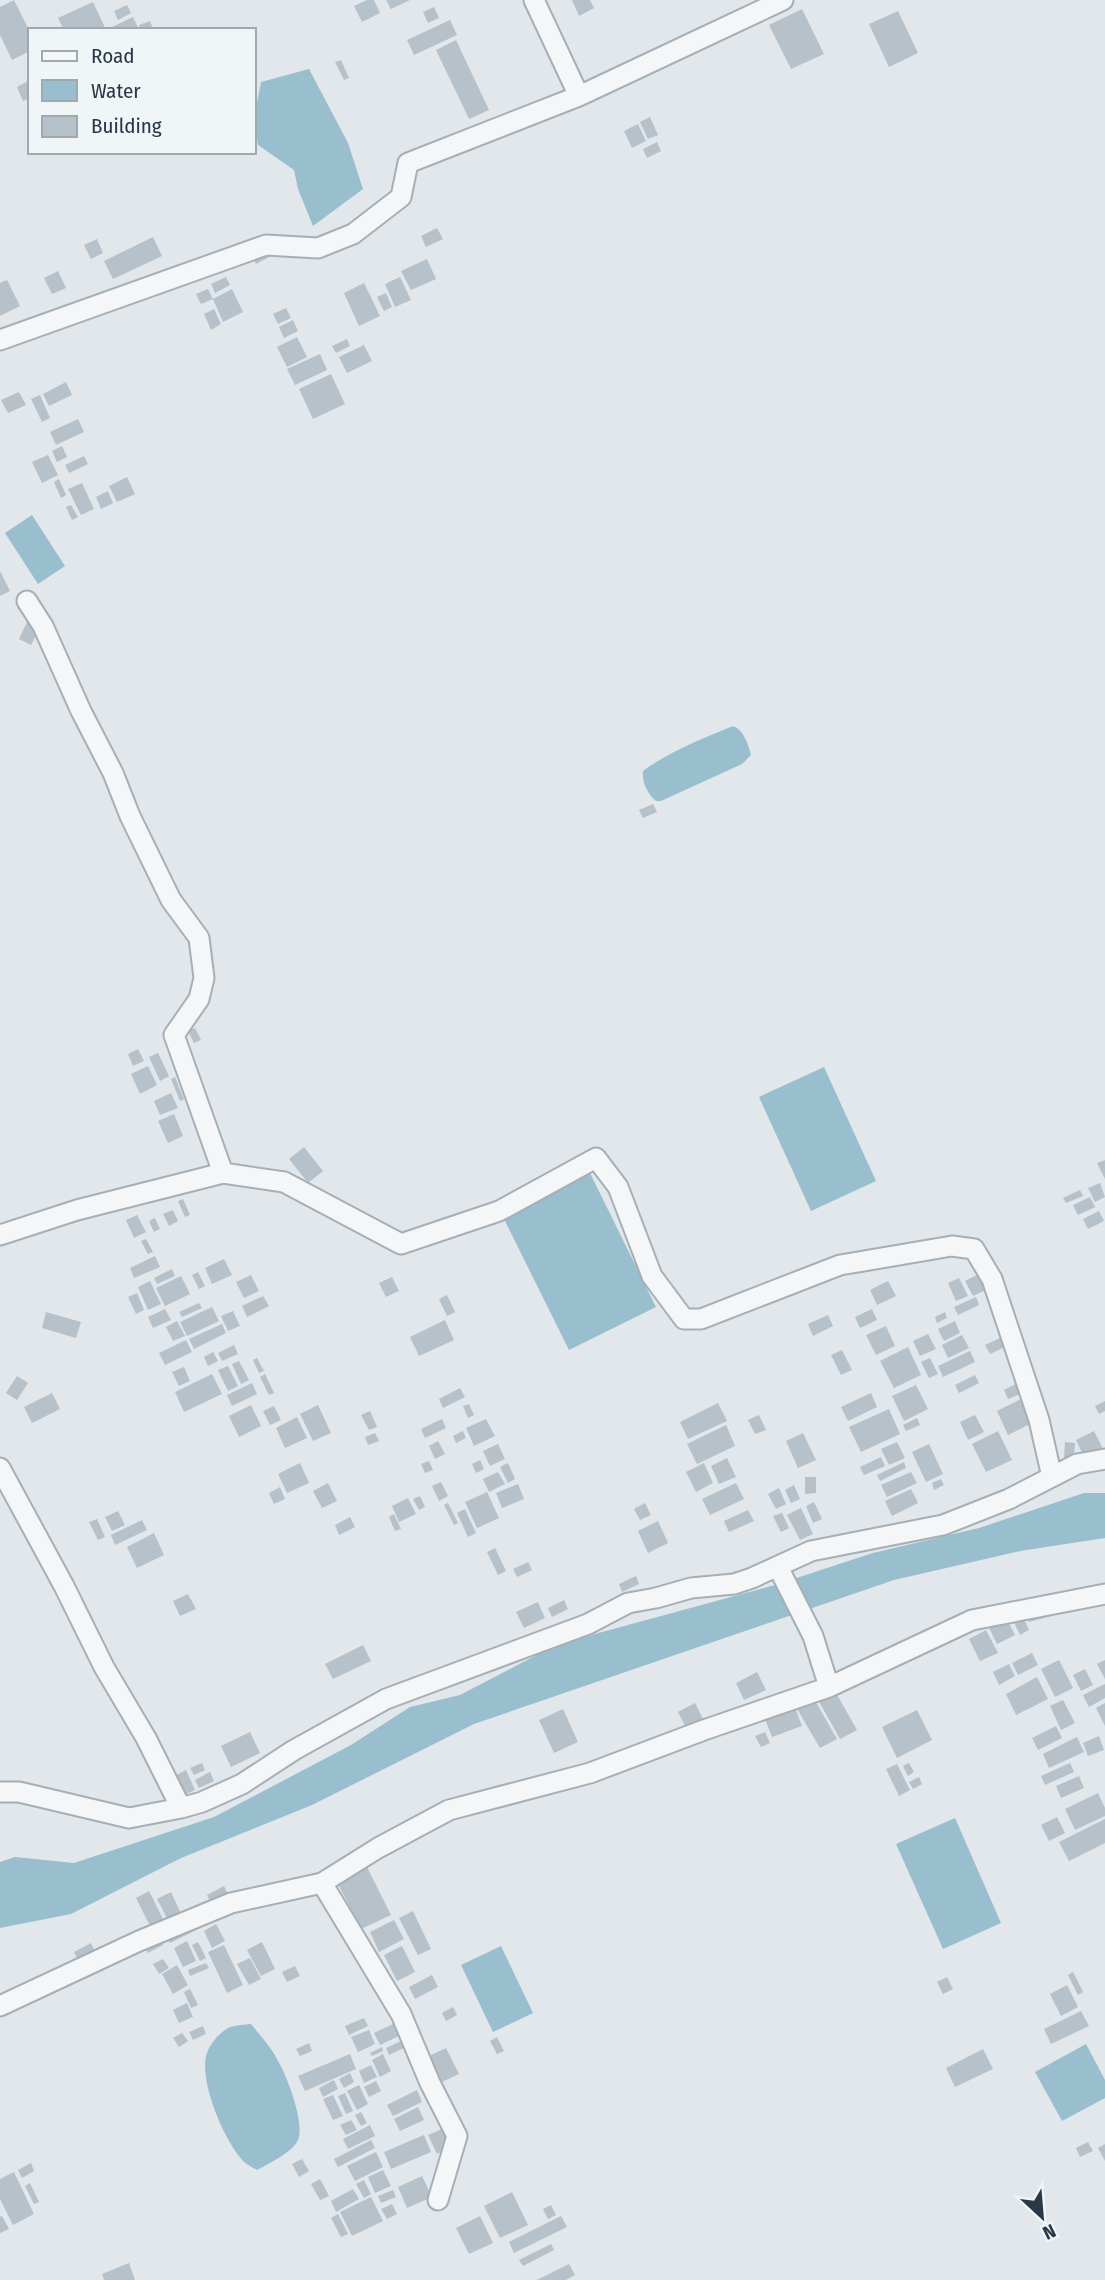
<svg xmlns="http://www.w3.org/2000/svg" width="1105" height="2280" viewBox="0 0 1105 2280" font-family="'Fira Sans Condensed',sans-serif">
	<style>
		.water { fill: #99becd }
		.building { fill: #b7c1c9 }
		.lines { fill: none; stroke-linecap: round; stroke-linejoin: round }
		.street-casing { stroke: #a6afb6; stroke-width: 23 }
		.street { stroke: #f4f6f8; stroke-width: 19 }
	</style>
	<rect width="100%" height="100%" fill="#e1e7eb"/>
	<path class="water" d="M309,69l39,74 15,46 -50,37 -15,-37 -4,-19 -36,-25 -4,-26 7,-37z
		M32,515l33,51 -27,18 -33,-51z
		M733,726c11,4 15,18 18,29l-9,9 -81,37h-5c-9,-8 -14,-18 -13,-30 27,-20 59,-32 90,-45z
		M824,1067l52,114 -65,30 -52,-114z
		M589,1171l67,136 -87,43 -67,-135z
		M1084,1493h21v45l-85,13 -126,29 -420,144 -162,81 -131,53 -110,56 -71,14v-66l15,-5 59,6 140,-46 137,-72 59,-38 50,-12 98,-51 217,-59 98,-32 106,-25z
		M955,1818l46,105 -58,26 -47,-105z
		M501,1946l32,67 -40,19 -32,-67z
		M251,2024c9,11 19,22 26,35 10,17 26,59 22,78 -3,14 -31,27 -42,33 -5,-3 -10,-5 -14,-9 -19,-21 -43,-77 -37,-105 3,-10 10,-20 19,-26 6,-5 18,-5 26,-6z
		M1086,2044l19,36v18l-43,23 -27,-49z"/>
	<path class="building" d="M14,0l16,32v19l-18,9 -12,-25v-28z
		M367,0h7l6,13 -18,9 -8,-16z
		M386,0h24l-19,9z
		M572,0h18l4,8 -15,8z
		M93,2l13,28h-42l-6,-12z
		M127,5l4,8 -13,7 -4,-9z
		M434,7l5,11 -11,5 -5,-11z
		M802,9l22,45 -33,15 -22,-44z
		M898,11l20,42 -29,14 -20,-43z
		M133,17l6,13h-28l-1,-2z
		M450,20l7,15 -43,20 -7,-15z
		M150,21l3,8 -12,1 -2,-5z
		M456,40l33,70 -20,9 -33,-69z
		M341,60l8,18 -5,2 -9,-18z
		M30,80v18l-7,3 -6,-14z
		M650,117l8,18 -10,4 -8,-17z
		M638,124l8,17 -14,7 -8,-17z
		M657,142l4,9 -14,7 -4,-9z
		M437,228l6,11 -17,8 -5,-11z
		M153,237l9,19 -49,23 -9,-18z
		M97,239l6,14 -12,6 -7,-14z
		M267,249l4,7 -15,8 -4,-8z
		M427,259l9,20 -25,11 -10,-19z
		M58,271l8,17 -14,6 -8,-16z
		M226,277l4,8 -15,8 -4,-9z
		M400,277l11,23 -16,7 -10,-23z
		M7,280l13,26 -20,10v-33z
		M364,283l16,33 -21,10 -15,-33z
		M208,289l5,10 -12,5 -5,-10z
		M232,289l11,23 -20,10 -10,-23z
		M386,293l6,14 -8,4 -7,-14z
		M286,308l5,10 -13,6 -5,-10z
		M214,309l7,15 -10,6 -7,-16z
		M293,320l5,11 -14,7 -5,-11z
		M297,337l10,20 -20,10 -10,-20z
		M347,339l3,7 -14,7 -4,-7z
		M364,345l8,16 -25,12 -8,-16z
		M320,354l7,16 -32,15 -8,-16z
		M331,374l14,30 -32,15 -14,-30z
		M66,382l6,13 -23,11 -6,-12z
		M19,392l7,13 -18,8 -7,-13z
		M40,395l10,23 -8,4 -11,-23z
		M78,419l6,13 -28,13 -6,-13z
		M62,446l5,11 -10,5 -5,-11z
		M48,455l10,20 -16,8 -10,-21z
		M84,456l4,8 -19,9 -4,-8z
		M127,477l8,17 -18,8 -8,-16z
		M59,479l7,16 -5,3 -7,-16z
		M82,483l12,26 -13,6 -13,-26z
		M108,491l5,12 -12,6 -5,-12z
		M71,505l7,12 -6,3 -6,-13z
		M0,571l10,20 -10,5z
		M27,622l13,6 -9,17 -12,-6z
		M653,804l4,8 -14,6 -4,-8z
		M195,1028l6,12 -7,3 -6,-12z
		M138,1049l6,12 -11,5 -5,-12z
		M158,1053l11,23 -9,5 -11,-24z
		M148,1066l9,19 -17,9 -9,-20z
		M175,1077l9,22 -4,2 -9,-22z
		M171,1093l7,15 -18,7 -6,-14z
		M174,1114l9,22 -15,7 -10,-22z
		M304,1147l19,24 -15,12 -19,-24z
		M1105,1160v19l-8,-16z
		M1100,1183l5,14 -10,5 -7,-14z
		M1080,1190l3,6 -17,7 -3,-5z
		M1090,1197l5,10 -17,8 -5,-10z
		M183,1199l7,16 -5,2 -7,-16z
		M173,1210l5,11 -9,5 -6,-12z
		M1099,1211l5,10 -16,8 -5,-10z
		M137,1215l9,17 -12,6 -8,-18z
		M155,1218l5,11 -6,3 -5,-11z
		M146,1239l7,13 -5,2 -7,-13z
		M155,1256l5,11 -26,11 -4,-10z
		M224,1259l8,16 -20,9 -7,-16z
		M172,1269l3,7 -18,8 -3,-6z
		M198,1272l7,14 -6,3 -7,-14z
		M981,1273l7,16 -15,7 -8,-15z
		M251,1275l8,16 -15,7 -8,-16z
		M181,1276l9,18 -25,12 -9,-18z
		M392,1277l7,14 -13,6 -7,-14z
		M959,1278l9,18 -12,5 -8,-18z
		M150,1281l11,23 -13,6 -10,-23z
		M888,1281l8,15 -19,9 -7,-15z
		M137,1293l7,17 -8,4 -8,-17z
		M447,1295l8,17 -8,4 -8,-17z
		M263,1296l6,10 -22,11 -5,-11z
		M976,1297l3,8 -21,10 -4,-8z
		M199,1303l3,5 -20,9 -3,-5z
		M212,1307l7,14 -32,15 -7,-14z
		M165,1309l6,11 -18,8 -5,-11z
		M872,1309l5,11 -17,8 -5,-11z
		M233,1311l7,15 -12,5 -7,-15z
		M46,1312l35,10 -5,16 -34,-10z
		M945,1312l2,6 -10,5 -2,-6z
		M828,1315l5,11 -20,10 -5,-12z
		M445,1320l9,20 -35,16 -9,-19z
		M177,1321l8,15 -12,5 -7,-14z
		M955,1321l5,12 -16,8 -6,-12z
		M222,1324l4,9 -32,16 -5,-10z
		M886,1326l9,20 -19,9 -10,-20z
		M928,1334l8,15 -16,7 -7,-15z
		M962,1335l7,13 -21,10 -6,-13z
		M1006,1335l5,9 -21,10 -5,-9z
		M186,1340l6,12 -27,13 -6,-12z
		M234,1345l4,9 -16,7 -4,-8z
		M908,1347l13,28 -27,13 -14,-27z
		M842,1350l10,20 -11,5 -10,-20z
		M970,1351l5,11 -32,15 -5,-11z
		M213,1352l5,9 -10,5 -4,-9z
		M257,1358l7,13 -5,2 -6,-13z
		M930,1358l8,16 -9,4 -8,-16z
		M239,1361l10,19 -8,4 -9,-20z
		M228,1366l10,20 -10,5 -10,-21z
		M184,1367l6,14 -11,5 -7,-14z
		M212,1374l10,20 -38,18 -9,-20z
		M265,1374l9,19 -5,2 -9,-18z
		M975,1375l4,8 -20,10 -4,-8z
		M17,1376l11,7 -11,17 -11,-7z
		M1020,1382l5,10 -17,7 -4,-9z
		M252,1383l5,11 -25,12 -5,-11z
		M916,1385l12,24 -24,12 -12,-25z
		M460,1388l5,9 -22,11 -4,-9z
		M52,1393l8,16 -28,14 -8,-16z
		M871,1393l6,14 -29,14 -7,-14z
		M1023,1398l11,24 -26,13 -11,-24z
		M1105,1401v10l-6,3 -4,-8z
		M718,1403l9,18 -39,18 -8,-17z
		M469,1404l5,11 -6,3 -5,-12z
		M251,1405l10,21 -22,11 -10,-21z
		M318,1405l13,28 -18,8 -13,-27z
		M274,1406l7,14 -11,5 -7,-14z
		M889,1409l11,25 -39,18 -12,-25z
		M370,1411l7,16 -8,3 -8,-15z
		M759,1415l7,15 -11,4 -7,-14z
		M975,1415l9,17 -16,8 -8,-18z
		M297,1417l10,21 -22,10 -9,-20z
		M917,1418l3,7 -14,6 -3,-6z
		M442,1419l4,9 -21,10 -4,-9z
		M486,1419l9,17 -21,10 -8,-18z
		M726,1425l9,21 -38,18 -10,-20z
		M463,1431l3,7 -10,5 -3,-7z
		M998,1431l14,29 -26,12 -14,-28z
		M1094,1431l9,18 -19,8 -8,-17z
		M375,1433l4,8 -11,4 -3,-8z
		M803,1433l13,27 -18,8 -12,-27z
		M438,1441l7,13 -10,5 -6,-13z
		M897,1442l8,16 -16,7 -8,-16z
		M1065,1442l10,1 -1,16h-10z
		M498,1444l7,15 -15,7 -7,-15z
		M929,1444l14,30 -17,8 -14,-30z
		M881,1457l4,9 -21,9 -4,-8z
		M727,1458l9,19 -17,7 -8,-18z
		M480,1460l4,9 -8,4 -4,-9z
		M429,1461l4,9 -8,3 -4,-9z
		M904,1462l2,6 -26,13 -3,-6z
		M300,1463l9,20 -22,10 -9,-19z
		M508,1463l7,16 -7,4 -8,-16z
		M704,1463l9,20 -17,9 -10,-20z
		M498,1472l7,12 -16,8 -6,-13z
		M911,1472l6,11 -30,14 -6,-12z
		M805,1477h11v16l-11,1z
		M941,1479l3,6 -10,5 -2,-7z
		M441,1482l7,14 -9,5 -7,-15z
		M328,1483l9,18 -15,7 -9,-17z
		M736,1483l8,16 -34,16 -8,-16z
		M518,1484l6,15 -22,9 -6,-15z
		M794,1485l6,14 -9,4 -6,-13z
		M280,1487l5,12 -11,5 -5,-11z
		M779,1488l7,16 -10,5 -8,-15z
		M911,1489l7,14 -26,13 -7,-15z
		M487,1492l12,26 -22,10 -12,-26z
		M420,1496l5,11 -6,3 -6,-11z
		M408,1498l8,16 -17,8 -7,-16z
		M814,1502l8,17 -9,4 -7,-17z
		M448,1503l10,20 -4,2 -10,-20z
		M645,1503l6,12 -11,5 -6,-11z
		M801,1508l12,26 -13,6 -13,-25z
		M465,1509l11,24 -8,4 -11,-24z
		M748,1510l6,11 -25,11 -5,-11z
		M118,1511l7,14 -13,6 -7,-14z
		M782,1513l7,15 -8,4 -8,-16z
		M394,1514l7,15 -6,2 -6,-14z
		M350,1517l5,10 -16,8 -4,-10z
		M97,1519l8,18 -7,3 -9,-18z
		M142,1520l5,10 -32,15 -4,-10z
		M658,1521l10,22 -20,10 -10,-22z
		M154,1533l10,22 -27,13 -10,-21z
		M495,1548l11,23 -8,4 -11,-23z
		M528,1562l4,8 -15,7 -4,-8z
		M636,1576l3,8 -17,8 -3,-8z
		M188,1594l8,15 -16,7 -7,-15z
		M564,1600l4,9 -16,8 -4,-9z
		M538,1602l7,16 -21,10 -8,-16z
		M1049,1609l2,7 -22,6 -2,-7z
		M1021,1613l8,17 -9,5 -8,-17z
		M1005,1615l10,20 -18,9 -10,-20z
		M986,1630l12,23 -18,8 -11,-22z
		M363,1645l8,16 -38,18 -8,-15z
		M1032,1653l6,12 -20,10 -6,-12z
		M1059,1660l14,28 -18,9 -14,-28z
		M1105,1660v19l-8,-15z
		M1009,1664l6,12 -16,9 -6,-13z
		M1085,1669l8,16 -12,6 -8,-16z
		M757,1672l9,18 -22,10 -8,-17z
		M1037,1677l11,22 -32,16 -10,-21z
		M1105,1684v14l-16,9 -6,-12z
		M835,1691l22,39 -17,9 -22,-39z
		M813,1697l24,42 -17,9 -24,-41z
		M1063,1700l12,23 -14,7 -11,-24z
		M793,1702l9,24 -30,11 -9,-23z
		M695,1703l8,16 -17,9 -8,-16z
		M1105,1703v23l-9,-18z
		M563,1709l15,33 -24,11 -15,-33z
		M917,1710l15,30 -35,18 -15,-31z
		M1056,1726l6,12 -24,12 -6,-12z
		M250,1732l10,21 -29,14 -10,-21z
		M765,1732l5,11 -9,4 -6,-11z
		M1099,1736l5,14 -16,6 -5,-13z
		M1077,1737l7,15 -35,16 -6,-14z
		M202,1763l3,7 -11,5 -4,-7z
		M909,1763l5,9 -6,4 -5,-10z
		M1070,1763l4,9 -29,13 -4,-9z
		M897,1764l13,26 -11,6 -13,-27z
		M186,1770l9,20 -15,7 -9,-19z
		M210,1772l4,9 -15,7 -4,-8z
		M1079,1776l5,12 -23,10 -5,-12z
		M919,1777l3,7 -9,5 -4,-7z
		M1098,1793l7,15v8l-30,14 -10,-21z
		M1057,1817l8,16 -16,8 -8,-16z
		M1105,1819v24l-36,18 -10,-19z
		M367,1867l24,48 -30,14 -24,-47z
		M224,1886l5,10 -17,9 -5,-10z
		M149,1891l18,36 -13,7 -18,-36z
		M171,1892l12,26 -13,6 -13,-25z
		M413,1911l18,38 -13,6 -19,-37z
		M209,1916l3,6 -42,21 -3,-6z
		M394,1920l10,19 -25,13 -9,-20z
		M216,1924l9,17 -13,7 -8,-17z
		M160,1940l3,5 -15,8 -3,-6z
		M187,1941l9,20 -13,6 -9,-19z
		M198,1942l8,16 -6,3 -8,-16z
		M262,1942l13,27 -14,7 -14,-26z
		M91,1943l5,11 -17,8 -5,-10z
		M224,1945l19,40 -16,8 -19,-41z
		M402,1946l13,26 -18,9 -13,-26z
		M250,1958l11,21 -12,6 -12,-21z
		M163,1959l6,9 -10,6 -6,-10z
		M206,1963l3,5 -19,8 -2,-6z
		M177,1965l11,20 -15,9 -11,-20z
		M295,1966l5,10 -13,6 -5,-10z
		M1073,1972l10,20 -5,3 -10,-20z
		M432,1975l6,12 -23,12 -6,-12z
		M947,1977l6,12 -10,5 -6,-12z
		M1067,1985l11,22 -17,9 -11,-22z
		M190,1989l8,16 -7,3 -7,-16z
		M187,2003l6,14 -14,6 -6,-13z
		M453,2007l4,8 -11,6 -4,-8z
		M1081,2011l8,15 -38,18 -7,-15z
		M364,2018l4,8 -19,9 -4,-9z
		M395,2023l6,12 -21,10 -6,-12z
		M203,2026l3,8 -13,6 -4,-8z
		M369,2030l6,14 -17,8 -7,-15z
		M182,2033l6,8 -9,6 -6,-9z
		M497,2037l7,14 -7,3 -7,-13z
		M403,2040l3,7 -17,8 -3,-7z
		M309,2043l3,8 -12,5 -4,-7z
		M382,2047l1,4 -11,5 -2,-3z
		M446,2048l13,26 -17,8 -13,-26z
		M983,2049l10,20 -38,18 -9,-19z
		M350,2054l6,15 -51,22 -7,-15z
		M383,2054l8,17 -11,6 -8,-17z
		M371,2065l6,12 -13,6 -5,-12z
		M350,2073l4,9 -10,6 -5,-9z
		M334,2080l4,9 -15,8 -4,-9z
		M376,2081l5,10 -12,6 -5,-10z
		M359,2085l9,19 -11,6 -10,-19z
		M417,2090l5,12 -29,14 -6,-11z
		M345,2093l8,18 -7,3 -8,-18z
		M333,2095l10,21 -10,4 -10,-21z
		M418,2107l6,13 -24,11 -6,-12z
		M361,2112l6,11 -6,3 -6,-11z
		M351,2120l6,10 -11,5 -6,-10z
		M370,2125l5,11 -27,13 -5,-10z
		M442,2129l8,19 -13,6 -9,-19z
		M424,2135l7,17 -40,17 -7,-17z
		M371,2140l4,8 -37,19 -4,-8z
		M1088,2142l5,9 -13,6 -4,-9z
		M1105,2144v17l-7,-13z
		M376,2152l7,15 -28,14 -8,-15z
		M302,2159l7,12 -10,6 -7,-13z
		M31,2163l3,8 -12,7 -4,-8z
		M383,2170l8,16 -16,7 -7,-16z
		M14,2172l20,42 -21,11 -13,-26v-20z
		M422,2176l10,21 -25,11 -9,-21z
		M320,2179l9,17 -9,4 -9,-16z
		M364,2180l7,14 -7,4 -8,-14z
		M30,2183l9,19 -5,2 -9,-18z
		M353,2189l6,10 -23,13 -5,-11z
		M393,2190l3,7 -15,6 -3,-7z
		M512,2192l16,33 -28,13 -16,-32z
		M371,2197l12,24 -31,15 -12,-24z
		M392,2204l5,10 -10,5 -6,-10z
		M551,2205l5,10 -8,4 -5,-10z
		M338,2214l10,20 -7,3 -10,-19z
		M2,2216l7,13 -9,4v-16z
		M480,2216l13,27 -24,11 -13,-26z
		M561,2216l6,11 -53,26 -5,-11z
		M551,2244l3,6 -31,16 -4,-6z
		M129,2263l6,17h-31l-2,-6z
		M569,2264l6,11 -9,5h-29z"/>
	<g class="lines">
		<defs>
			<path id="street" d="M534,0l45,96
				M0,340l266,-95 52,3 35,-14 48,-37 7,-34 171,-67 204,-96
				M27,601l16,25 38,85 32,62 17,43 41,84 28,38 5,40 -5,21 -25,36 49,138
				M0,1235l77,-25 146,-37 61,9 117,62 98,-33 97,-53 22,29 34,89 32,43h17l139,-54 112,-19 22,3 18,30 47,141 13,57
				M0,1468l64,118 40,81 42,71 35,70
				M778,1567l35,69 16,51
				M0,1792h19l110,26 52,-10 21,-6 40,-18 52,-34 92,-51 202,-75 40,-21 28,-5 35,-10 43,-4 18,-6 59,-27 132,-26 66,-26 68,-35 28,-5
				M322,1883l79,131 29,69 27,53 -19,64
				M0,2006l139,-65 92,-38 91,-20 56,-35 71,-38 141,-37 114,-43 125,-43 143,-67 133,-26"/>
		</defs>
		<use href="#street" class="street-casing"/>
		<use href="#street" class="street"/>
	</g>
	<rect x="28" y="28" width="228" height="126" fill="#f0f5f8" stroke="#a0a9b0" stroke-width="2"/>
	<rect x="42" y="51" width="35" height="10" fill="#f4f6f8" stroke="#a0a9b0" stroke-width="2"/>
	<text x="91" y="63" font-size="21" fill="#283844">Road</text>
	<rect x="42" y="80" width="35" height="21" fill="#99becd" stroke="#a0a9b0" stroke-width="2"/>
	<text x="91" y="98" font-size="21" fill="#283844">Water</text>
	<rect x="42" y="116" width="35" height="21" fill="#b7c1c9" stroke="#a0a9b0" stroke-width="2"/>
	<text x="91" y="133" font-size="21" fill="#283844">Building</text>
	<g transform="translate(1042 2217) rotate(154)" stroke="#f0f5f8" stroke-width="5" paint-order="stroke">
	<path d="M0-5L12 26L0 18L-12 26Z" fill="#283844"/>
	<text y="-10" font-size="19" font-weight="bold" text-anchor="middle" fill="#283844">N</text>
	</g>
</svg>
